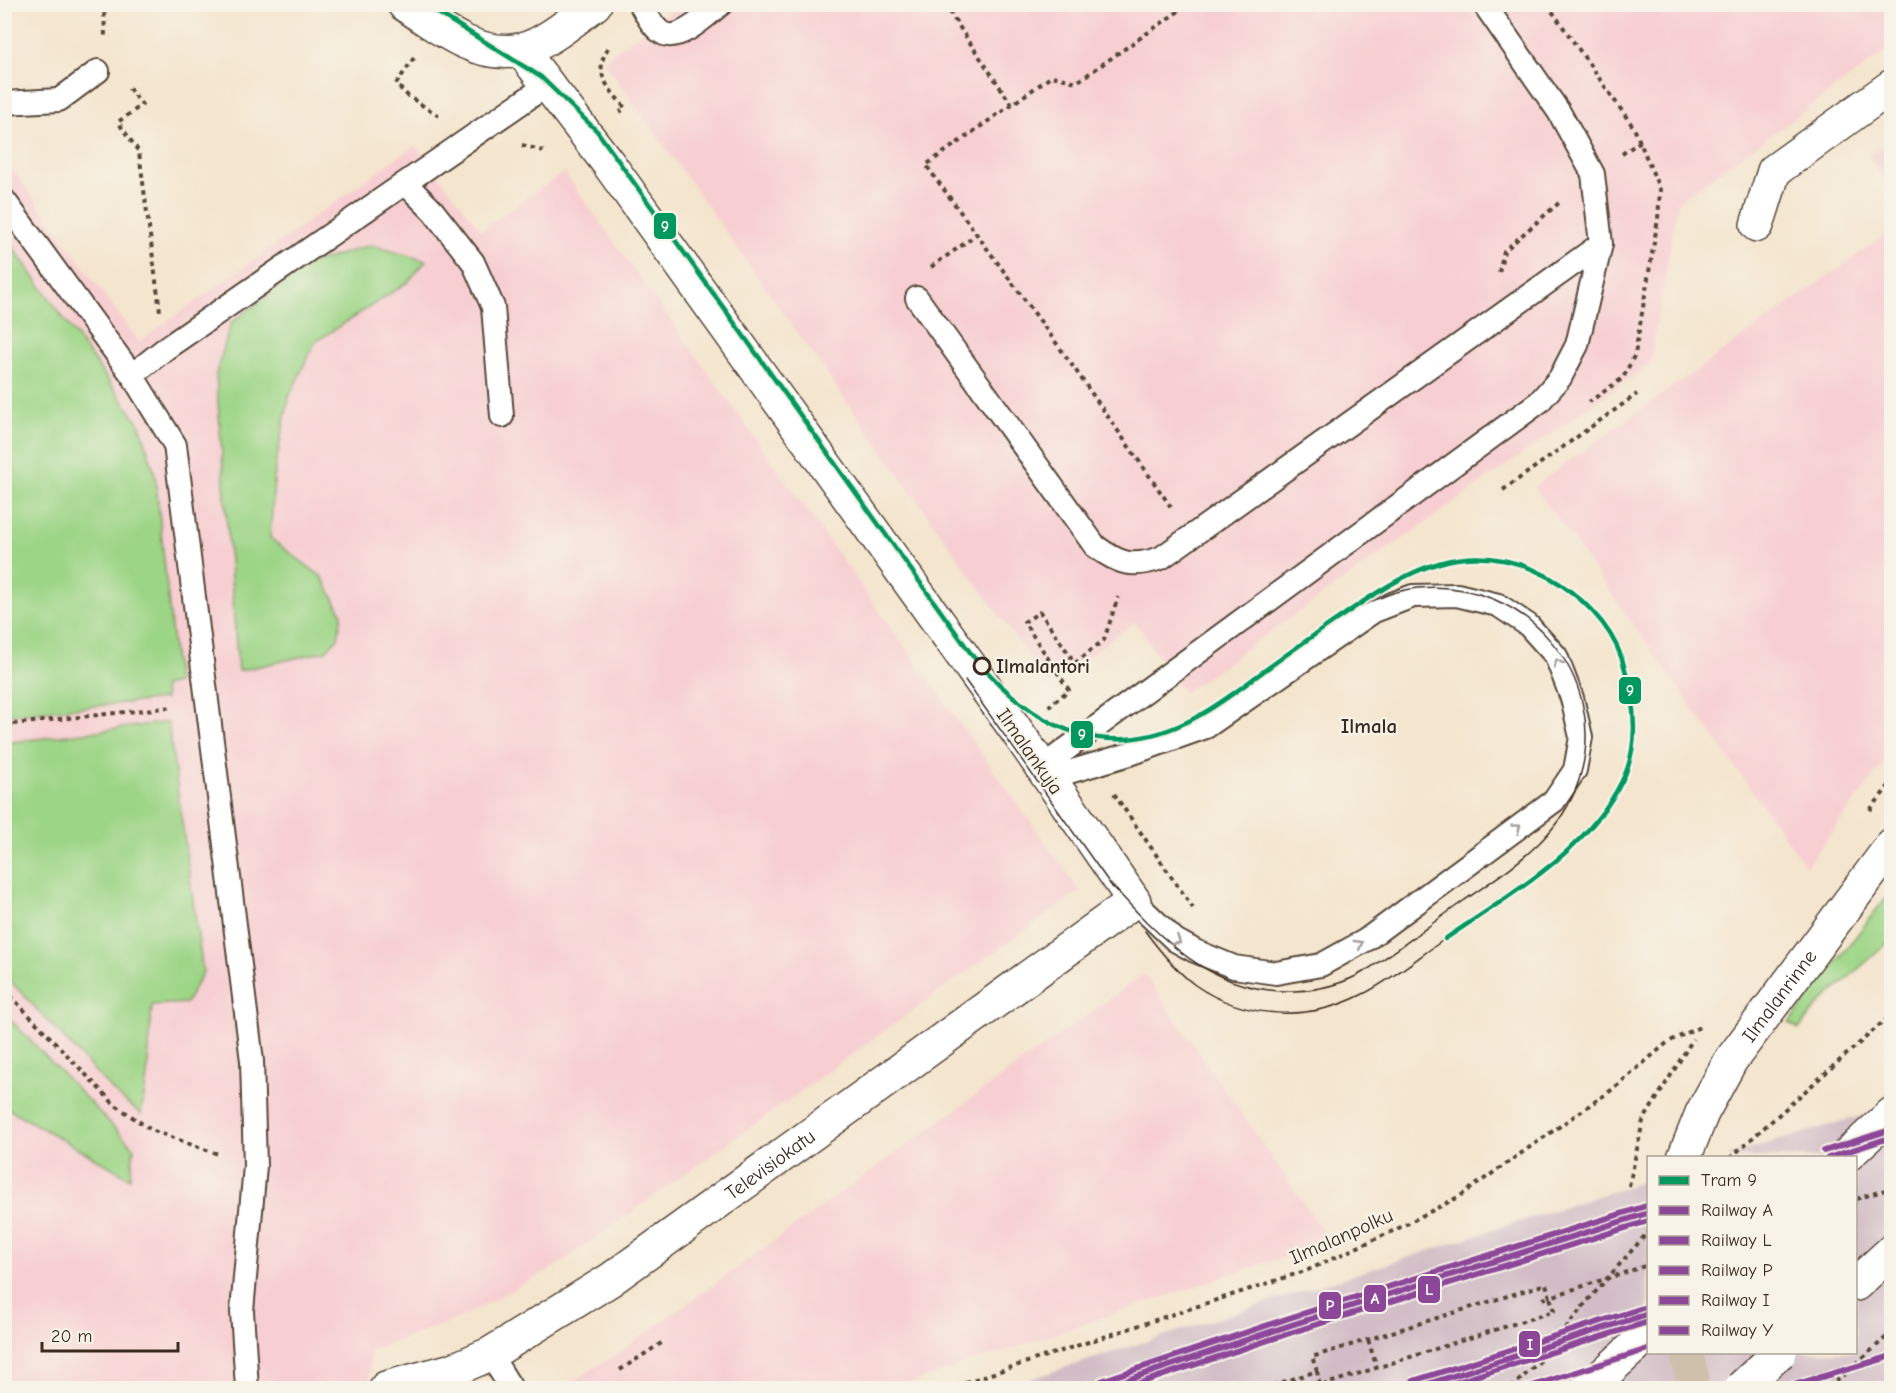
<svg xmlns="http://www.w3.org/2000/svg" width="1896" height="1393" viewBox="0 0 1896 1393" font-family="'Comic Neue',sans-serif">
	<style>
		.built { fill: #f7cfd2 }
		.industrial { fill: #d2bdc6 }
		.green { fill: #9dd586; stroke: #6c8052; stroke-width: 1.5 }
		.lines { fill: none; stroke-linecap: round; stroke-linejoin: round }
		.secondary-tunnel { stroke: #cfc0ab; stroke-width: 33; stroke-dasharray: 33 16; stroke-linecap: butt }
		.lane-casing { stroke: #574638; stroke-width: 26 }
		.street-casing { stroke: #574638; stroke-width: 36 }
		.secondary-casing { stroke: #574638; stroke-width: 36 }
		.primary-casing { stroke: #574638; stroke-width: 36 }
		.path { stroke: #574638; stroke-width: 4; stroke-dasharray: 4.5 4.5; stroke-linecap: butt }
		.lane { stroke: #fff; stroke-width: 22 }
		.street { stroke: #fff; stroke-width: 33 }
		.secondary { stroke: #fff; stroke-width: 33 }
		.primary { stroke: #fff; stroke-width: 33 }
		.tram { stroke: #3b2a1e; stroke-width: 1.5 }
		.primary-bridge-casing { stroke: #574638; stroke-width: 36; stroke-linecap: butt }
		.path-bridge { stroke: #574638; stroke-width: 4; stroke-dasharray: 4.5 4.5; stroke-linecap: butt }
		.primary-bridge { stroke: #fff; stroke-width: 33 }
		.rail-1-casing { stroke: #f7f3e8; stroke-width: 10 }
		.rail-2-casing { stroke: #f7f3e8; stroke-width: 10 }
		.rail-3-casing { stroke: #f7f3e8; stroke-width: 10 }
		.rail-4-casing { stroke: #f7f3e8; stroke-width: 10 }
		.rail-5-casing { stroke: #f7f3e8; stroke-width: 10 }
		.rail-1 { stroke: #8c4799; stroke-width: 6 }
		.rail-2 { stroke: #8c4799; stroke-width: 6 }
		.rail-3 { stroke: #8c4799; stroke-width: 6 }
		.rail-4 { stroke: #8c4799; stroke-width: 6 }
		.rail-5 { stroke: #8c4799; stroke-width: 6 }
		.tram-1-casing { stroke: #f7f3e8; stroke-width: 9 }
		.tram-1 { stroke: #00985f; stroke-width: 4.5 }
		.oneway { stroke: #a79f9a }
		.stop-dot { fill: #f7f3e8; stroke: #3b2a1e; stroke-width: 3 }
		.labels { text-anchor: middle; stroke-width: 4.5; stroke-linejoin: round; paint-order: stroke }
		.stop-label { font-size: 20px; font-weight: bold; fill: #3b2a1e; stroke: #f7f3e8; text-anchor: start }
		.street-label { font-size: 20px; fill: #3b2a1e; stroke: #f7f3e8 }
		.neighbourhood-label { font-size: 21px; font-weight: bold; fill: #3b2a1e; stroke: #f7f3e8 }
		.line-badge { stroke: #f7f3e8; stroke-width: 2 }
		.badge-label { font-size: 16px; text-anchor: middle; font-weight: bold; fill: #fff }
	</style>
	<rect width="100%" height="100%" fill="#f7f3e8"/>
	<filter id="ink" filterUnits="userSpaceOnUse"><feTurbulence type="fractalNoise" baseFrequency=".0167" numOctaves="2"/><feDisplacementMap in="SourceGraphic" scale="12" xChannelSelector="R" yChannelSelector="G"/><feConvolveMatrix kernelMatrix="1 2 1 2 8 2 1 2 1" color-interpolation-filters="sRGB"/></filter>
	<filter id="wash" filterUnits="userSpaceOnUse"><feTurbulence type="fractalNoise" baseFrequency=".008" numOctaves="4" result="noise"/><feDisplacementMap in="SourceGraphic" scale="24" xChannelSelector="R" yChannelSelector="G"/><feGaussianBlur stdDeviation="1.35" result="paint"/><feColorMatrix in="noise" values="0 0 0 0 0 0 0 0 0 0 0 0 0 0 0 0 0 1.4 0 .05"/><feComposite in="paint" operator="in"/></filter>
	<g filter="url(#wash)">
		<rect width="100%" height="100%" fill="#f4e5ce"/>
		<path class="built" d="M682,4l1210,1 -1,43 -213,154 -28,162 -466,329 -49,-71 -86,63 -446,-625z
			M1891,140v49l-23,-33z
			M415,145l66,85 83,-58 516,719 -525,376 -95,51 -90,33v37h-365l-1,-1230 135,184z
			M1891,231v523l-85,112 -272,-380z
			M1144,974l186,267 -436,147h-333l55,-33z"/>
		<path class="industrial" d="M1891,1107v281h-889l646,-208v172h208v-194l-133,-1z"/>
		<path class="green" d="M4,235l136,190 15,49 22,209 -13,3 1,13 -160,16z
			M371,245l55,16 -18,21 -93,60 -26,55 -14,70 -5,71 52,39 20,37 -4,24 -12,13 -88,20 -22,-297 15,-51 78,-59z
			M168,722l35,250 -17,31 -34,2 -5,72 -6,37 -26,-21 -110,-118v-232z
			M1891,891v49l-71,63 -21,26 -10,-6z
			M4,1013l130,135 -4,30 -125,-71z"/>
	</g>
	<g filter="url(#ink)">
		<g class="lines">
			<path class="secondary-tunnel" d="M1686,1352l9,36"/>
			<defs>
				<path id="lane" d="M640,4c6,9 13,25 24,30 17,7 44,-20 57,-30
					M4,103l55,-3 39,-29
					M405,183l28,28 40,51 20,45 9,109
					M4,200l128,175 33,-26 382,-264
					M917,298l178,248c24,18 37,22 66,12l440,-314 -8,-70 -34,-62 -75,-108
					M132,375l43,70 77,616 3,105 -13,145 5,77
					M1042,767l497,-365 21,-24 17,-33 24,-101
					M1049,778l84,-25 73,-26 168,-116 39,-15 44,-1 41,10 30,20 28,31 16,42 9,39 -6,33 -21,31 -188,139 -45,25 -45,8 -42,-6 -39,-16 -20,-11 -41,-39
					M490,1354l21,34"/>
				<g id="street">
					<path d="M1757,225l17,-54 118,-85"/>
					<path id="s1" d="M386,1388l67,-18 37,-16 120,-74 524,-379 -118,-171 -408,-567 -87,-113"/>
				</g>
				<g id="secondary">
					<path d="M404,4c34,23 73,55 117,46 22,-4 55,-32 74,-46"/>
					<path id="s2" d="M1684,1158l18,-45 29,-53 161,-215"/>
				</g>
				<path id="primary" d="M1844,1158l48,-44
					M1856,1284l36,-33"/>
			</defs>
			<use href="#lane" class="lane-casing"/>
			<use href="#street" class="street-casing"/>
			<use href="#secondary" class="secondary-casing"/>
			<use href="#primary" class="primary-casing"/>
			<path class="path" d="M104,4l1,33
				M944,4l68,101
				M1547,4l87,124 26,62 -2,29 -23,135 -12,24 -34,24
				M608,48c-16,26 1,40 17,60l-5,4
				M414,58l-18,26 12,12 31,20
				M129,88l13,17 -24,17 21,30 21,159
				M522,145l25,7
				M1622,154l19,-13
				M931,267l44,-31
				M1499,272l5,-21 57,-50
				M1503,490l134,-96
				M1171,507l-106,-152 -139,-190 126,-89 25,6 112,-78
				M1052,707l-2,-2 19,-15 -45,-68 16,-10 35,51 29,-23 14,-43
				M4,725l169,-18
				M1114,794l79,114
				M1870,810l22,-28
				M4,989l110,115 37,26 67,24
				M1730,1158l162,-144
				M1629,1186l14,-65 50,-82
				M1856,1199l36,-11
				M1368,1340l9,28
				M620,1370l43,-28
				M1317,1371l3,15 234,-75 -4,-14 -7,2
				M948,1388l360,-118 89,-41 63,-33 153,-107 55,-47 34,-16
				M1265,1388l52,-17 -5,-14 234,-73 4,13 98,-32
				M1829,1388l63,-56"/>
			<use href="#lane" class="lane"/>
			<use href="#street" class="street"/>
			<use href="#secondary" class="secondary"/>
			<use href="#primary" class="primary"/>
			<path class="tram" d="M965,680l148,208
				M1109,882c51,56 102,112 185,109 24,-1 50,-7 71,-20 33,-20 64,-46 97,-69 48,-34 98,-63 117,-122 33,-104 -55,-203 -161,-192 -34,3 -63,22 -91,38
				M1145,931c14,19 31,40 50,54 49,34 113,37 166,10 29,-14 56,-37 84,-56"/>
			<defs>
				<path id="primary-bridge" d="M1589,1388l59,-54
					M1741,1388l39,-36"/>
			</defs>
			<use href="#primary-bridge" class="primary-bridge-casing"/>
			<path class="path-bridge" d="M1511,1388l29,-27 44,-56 64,-73"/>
			<use href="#primary-bridge" class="primary-bridge"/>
			<defs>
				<path id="rail-1" d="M1828,1158l64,-21
					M1103,1388l188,-63 357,-112
					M1415,1388l233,-74"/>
				<path id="rail-2" d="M1125,1388l168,-56 355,-111
					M1438,1388l210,-66"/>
				<path id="rail-3" d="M1824,1151l66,-21
					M1101,1381l188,-63 357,-112"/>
				<path id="rail-4" d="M1413,1381l233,-74"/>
				<path id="rail-5" d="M1526,1388l122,-39
					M1784,1388l108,-32"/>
			</defs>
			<use href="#rail-1" class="rail-1-casing"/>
			<use href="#rail-2" class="rail-2-casing"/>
			<use href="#rail-3" class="rail-3-casing"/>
			<use href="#rail-4" class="rail-4-casing"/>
			<use href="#rail-5" class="rail-5-casing"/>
			<use href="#rail-1" class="rail-1"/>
			<use href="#rail-2" class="rail-2"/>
			<use href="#rail-3" class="rail-3"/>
			<use href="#rail-4" class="rail-4"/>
			<use href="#rail-5" class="rail-5"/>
			<defs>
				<path id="tram-1" d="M424,4l117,73 56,54 375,524c40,47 89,88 154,84 49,-3 90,-32 127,-60 30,-22 59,-43 89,-63 66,-46 125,-82 205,-40 32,18 63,47 75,83 12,38 19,85 0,122 -36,72 -113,114 -177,158"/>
			</defs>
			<use href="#tram-1" class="tram-1-casing"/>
			<use href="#tram-1" class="tram-1"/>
		</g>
		<defs><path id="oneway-chevron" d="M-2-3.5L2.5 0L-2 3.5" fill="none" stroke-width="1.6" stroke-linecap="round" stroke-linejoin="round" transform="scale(1.5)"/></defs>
		<g class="oneway">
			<use href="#oneway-chevron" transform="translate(1558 663) rotate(-114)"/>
			<use href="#oneway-chevron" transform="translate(1517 828) rotate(-36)"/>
			<use href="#oneway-chevron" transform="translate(1177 941) rotate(33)"/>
			<use href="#oneway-chevron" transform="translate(1359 944) rotate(-30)"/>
		</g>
	</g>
	<circle class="stop-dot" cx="982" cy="666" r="8"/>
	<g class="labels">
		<g class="stop-label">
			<text x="996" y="673">Ilmalantori</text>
		</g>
		<g class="street-label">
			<text transform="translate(1030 751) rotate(55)" y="7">Ilmalankuja</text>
			<text dy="7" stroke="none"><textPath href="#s2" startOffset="189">Ilmalanrinne</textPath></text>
			<text dy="7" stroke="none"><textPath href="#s1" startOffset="448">Televisiokatu</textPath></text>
			<text transform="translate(1341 1236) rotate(-24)" y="7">Ilmalanpolku</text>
		</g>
		<g class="neighbourhood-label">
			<text x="1369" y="733">Ilmala</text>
		</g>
	</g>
	<g class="line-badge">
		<rect x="653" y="212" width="24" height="28" rx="6" fill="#00985f"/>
		<rect x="1618" y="676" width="24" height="29" rx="6" fill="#00985f"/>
		<rect x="1070" y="720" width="24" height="29" rx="6" fill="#00985f"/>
		<rect x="1417" y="1275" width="24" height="29" rx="6" fill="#8c4799"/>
		<rect x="1363" y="1284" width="24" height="29" rx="6" fill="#8c4799"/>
		<rect x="1318" y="1291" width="24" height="29" rx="6" fill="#8c4799"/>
		<rect x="1518" y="1330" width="23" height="28" rx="6" fill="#8c4799"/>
	</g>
	<g class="badge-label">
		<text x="665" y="232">9</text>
		<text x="1630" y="696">9</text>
		<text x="1082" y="740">9</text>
		<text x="1429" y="1295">L</text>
		<text x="1375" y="1304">A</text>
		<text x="1330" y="1311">P</text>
		<text x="1530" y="1350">I</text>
	</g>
	<rect width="1896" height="1393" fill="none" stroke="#f7f3e8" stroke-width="24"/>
	<rect x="1647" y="1156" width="210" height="198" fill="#f7f3e8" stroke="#aca397" stroke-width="1.5"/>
	<rect x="1659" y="1176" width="30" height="9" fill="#00985f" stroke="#aca397" stroke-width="1.5"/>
	<text x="1701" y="1186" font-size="18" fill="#3b2a1e">Tram 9</text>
	<rect x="1659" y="1206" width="30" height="9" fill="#8c4799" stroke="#aca397" stroke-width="1.5"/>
	<text x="1701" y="1216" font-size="18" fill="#3b2a1e">Railway A</text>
	<rect x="1659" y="1236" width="30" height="9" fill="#8c4799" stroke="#aca397" stroke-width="1.5"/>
	<text x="1701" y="1246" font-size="18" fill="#3b2a1e">Railway L</text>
	<rect x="1659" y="1266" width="30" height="9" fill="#8c4799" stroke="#aca397" stroke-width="1.5"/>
	<text x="1701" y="1276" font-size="18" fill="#3b2a1e">Railway P</text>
	<rect x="1659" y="1296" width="30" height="9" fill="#8c4799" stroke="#aca397" stroke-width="1.5"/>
	<text x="1701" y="1306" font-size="18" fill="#3b2a1e">Railway I</text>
	<rect x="1659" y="1326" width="30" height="9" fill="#8c4799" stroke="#aca397" stroke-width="1.5"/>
	<text x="1701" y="1336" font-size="18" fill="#3b2a1e">Railway Y</text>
	<path d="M42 1342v9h136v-9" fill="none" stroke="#3b2a1e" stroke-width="3"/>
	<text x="51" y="1342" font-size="18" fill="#3b2a1e" stroke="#f7f3e8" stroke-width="4.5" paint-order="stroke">20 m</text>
</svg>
